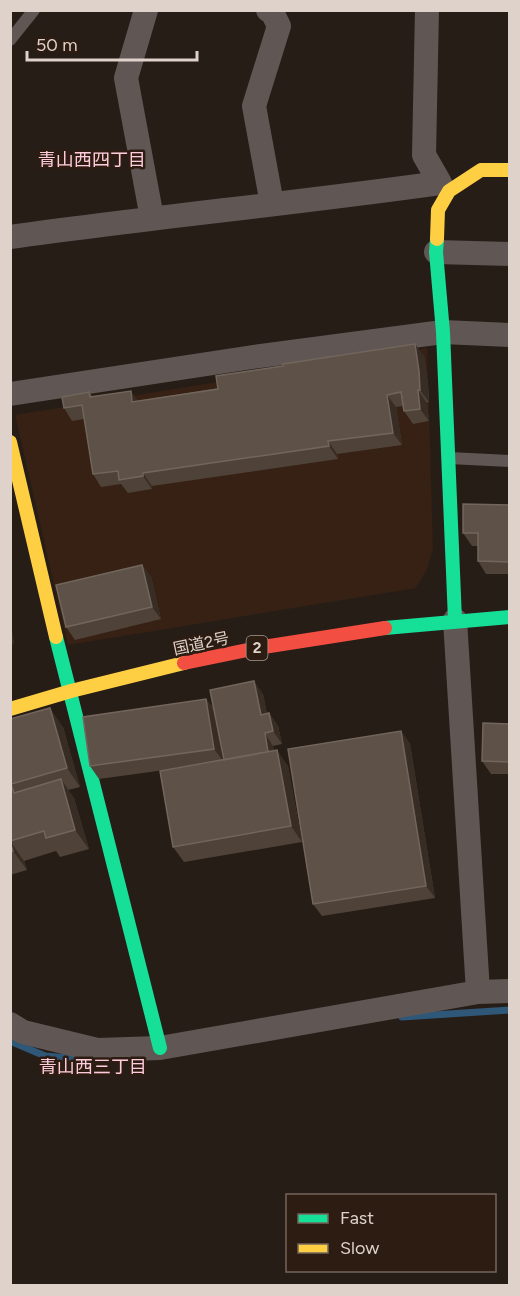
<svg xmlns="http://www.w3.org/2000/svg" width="520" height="1296" viewBox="0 0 520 1296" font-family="Figtree,'Noto Sans JP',sans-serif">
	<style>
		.built { fill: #362114 }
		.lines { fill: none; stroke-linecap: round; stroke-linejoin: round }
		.stream { stroke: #2f5777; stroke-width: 7 }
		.lane { stroke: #605755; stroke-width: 12 }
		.street { stroke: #605755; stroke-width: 24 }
		.fast { stroke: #16e098; stroke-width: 14 }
		.slow { stroke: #ffcf43; stroke-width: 14 }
		.jam { stroke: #f24e42; stroke-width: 14 }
		.wall { fill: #4f4238; fill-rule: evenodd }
		.shaded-wall { fill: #382d24 }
		.building { fill: #5e5148; stroke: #72665c; stroke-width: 1.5 }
		.labels { text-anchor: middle; stroke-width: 5; stroke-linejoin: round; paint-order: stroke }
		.shield { fill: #2d1c11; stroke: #a99b92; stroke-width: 1.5 }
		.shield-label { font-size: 15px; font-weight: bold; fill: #ded2ca }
		.street-label { font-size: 16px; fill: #ded2ca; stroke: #2d1c11 }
		.neighbourhood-label { font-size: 18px; fill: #fdcbdb; stroke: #2d1c11 }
	</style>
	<rect width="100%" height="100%" fill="#271d17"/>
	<path class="built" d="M427,348l6,201 -6,20 -11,19 -348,57 -53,-230z"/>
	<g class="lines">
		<path class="stream" d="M402,1017l108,-7
			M10,1041l35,15 49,4"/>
		<path class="lane" d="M10,40l24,-30
			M449,458l61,3"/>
		<path class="street" d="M146,10l-20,68 26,140
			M268,10l4,2 7,14 -25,80 18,98
			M10,237c143,-20 287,-34 430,-54l-16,-28 3,-145
			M436,252l74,2
			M10,394l243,-37 190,-25 67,3
			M455,620l23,372
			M10,1024l13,8 74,18 63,-2 318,-56 32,-1"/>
		<path class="fast" d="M437,239l-1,13 7,80 12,288
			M385,628l125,-11
			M56,637l104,411"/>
		<path class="slow" d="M437,239l1,-29 11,-19 32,-21h29
			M10,442l46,195
			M10,709l61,-18 113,-28"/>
		<path class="jam" d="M184,663l73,-15 128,-20"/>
	</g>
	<path class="wall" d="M424,356l4,28 1,18 -2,1 2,18 -16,3 -9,-13 -1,-5 -7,1 6,38 -65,9 1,5 -186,27v3l-24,4 -7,-9 -20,3 -8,-13 -9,-55 -12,2 -8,-13 25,-16 4,5 44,4z
		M510,505v69h-24l-8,-13v-15h-6l-9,-13z
		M142,565l9,12 10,42 -86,21 -9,-13z
		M263,694l4,20 2,-1 9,13 4,18 -9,2 1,5 14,15 14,76 -118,20 -11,-15 -1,-78 -73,10 -9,-13 116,-67 8,10zM218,732l6,28h-2z
		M10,719l53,8 17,60 -12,3 6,8 15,51 -29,8 -4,-6 -32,10 3,9 -17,5z
		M510,724v50h-19l-9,-13z
		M401,731l9,13 25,154 -113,18 -9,-12z"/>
	<path class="shaded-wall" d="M415,344l9,12 4,28 1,18 -9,-12z
		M418,390l9,13 2,18 -9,-12z
		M131,391l9,13 -8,-2z
		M387,395l9,12 6,38 -9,-12z
		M328,441l9,13 1,5 -9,-13z
		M143,473l9,13v3l-9,-13z
		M142,565l9,12 10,42 -9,-12z
		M10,628l2,2 2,13 -4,5z
		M254,681l9,13 7,34 -9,-13z
		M206,699l9,13 8,49 -9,-12z
		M50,708l13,19 17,60 -13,-19z
		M269,713l9,13 4,18 -9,-13z
		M401,731l9,13 25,154 -9,-12z
		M265,733l8,13 4,18 -9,-12z
		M277,750l11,16 14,76 -11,-16z
		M61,779l13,19 15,51 -14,-19z
		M10,841l14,20 3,9 -14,-19z"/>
	<path class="building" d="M415,344l4,27 1,19h-2l2,19 -16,2 -3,-19 -14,3 6,38 -65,8 1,5 -186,27v3l-24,4 -1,-9 -25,3 -11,-69 -18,3 -2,-11 27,-5 1,5 41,-6 1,11 86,-13 -2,-13 67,-10v-2z
		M463,504l47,1v57l-32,-1v-28h-15z
		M142,565l10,42 -86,20 -10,-42z
		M254,681l7,34 8,-2 4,18 -8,2 3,19 -44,8 -14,-70z
		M206,699l8,50 -124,17 -7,-49z
		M50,708l17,60 -56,16 3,9 47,-14 14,51 -29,8 -2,-7 -34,10v-122z
		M483,723l27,1v38l-28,-1z
		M401,731l25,155 -113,18 -25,-155z
		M277,750l14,76 -118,21 -13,-76z
		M10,842l3,9 -3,1z"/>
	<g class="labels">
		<rect class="shield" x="246.5" y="636" width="21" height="24" rx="4.5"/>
		<g class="shield-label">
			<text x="257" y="653">2</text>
		</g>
		<g class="street-label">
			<text transform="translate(201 643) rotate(-12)" y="6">国道2号</text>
		</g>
		<g class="neighbourhood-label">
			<text x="92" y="166">青山西四丁目</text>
			<text x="93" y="1073">青山西三丁目</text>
		</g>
	</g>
	<rect width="520" height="1296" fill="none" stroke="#ded2ca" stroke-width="24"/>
	<rect x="286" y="1194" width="210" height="78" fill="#2d1c11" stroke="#74655b" stroke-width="1.5"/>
	<rect x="298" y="1214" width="30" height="9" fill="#16e098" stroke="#74655b" stroke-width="1.5"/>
	<text x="340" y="1224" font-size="18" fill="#ded2ca">Fast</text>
	<rect x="298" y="1244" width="30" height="9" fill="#ffcf43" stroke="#74655b" stroke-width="1.5"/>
	<text x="340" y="1254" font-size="18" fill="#ded2ca">Slow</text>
	<path d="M27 51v9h170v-9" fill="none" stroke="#ded2ca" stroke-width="3"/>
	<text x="36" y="51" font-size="18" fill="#ded2ca" stroke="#2d1c11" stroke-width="4.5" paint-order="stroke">50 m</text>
</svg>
